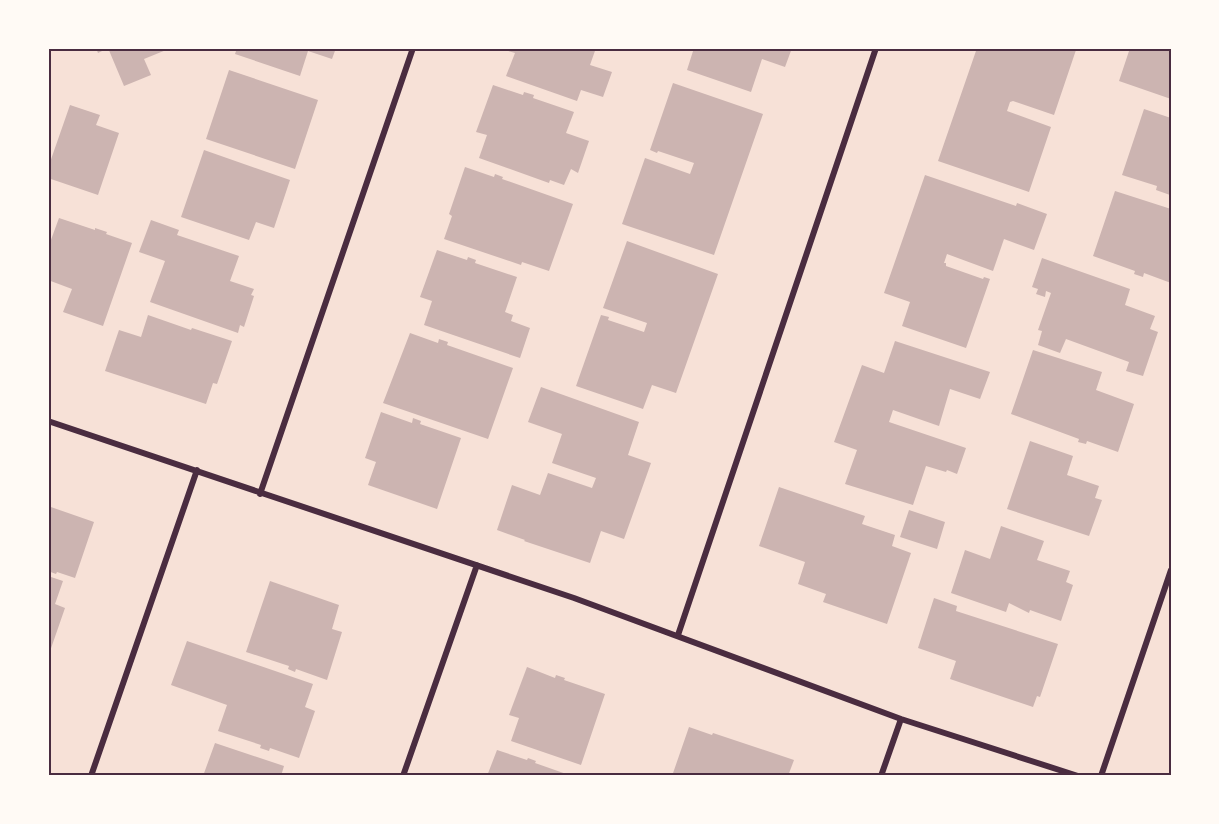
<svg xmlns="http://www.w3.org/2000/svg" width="1219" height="824" viewBox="0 0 1219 824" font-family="Rubik,sans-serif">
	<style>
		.building { fill: #ccb4b1 }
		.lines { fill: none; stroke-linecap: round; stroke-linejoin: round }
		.minor { stroke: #4a2c40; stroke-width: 6 }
		.neatline { fill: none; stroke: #4a2c40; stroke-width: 2 }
	</style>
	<rect width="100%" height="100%" fill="#f7e1d7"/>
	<path class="building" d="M96,48h75l-27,11 7,16 -27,11 -16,-38 -10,5z
		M237,48h99l-4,11 -24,-8 -8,25 -65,-22z
		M506,48h90l-6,17 22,7 -9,25 -22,-7 -4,11 -71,-25 9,-23 -10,-3z
		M694,48h98l-7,19 -23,-8 -11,33 -64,-22z
		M977,48h92l7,2 -22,65 -41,-14 -3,1 -3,9 44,16 -22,65 -91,-31z
		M1130,48h41v51l-52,-18z
		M229,70l89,30 -23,69 -89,-30z
		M673,83l90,31 -49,141 -92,-31 23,-66 45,16 4,-11 -36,-12 -1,2 -7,-3z
		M493,85l30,10 1,-3 10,3 -1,3 41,14 -8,21 23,8 -11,32 -7,-4 -7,16 -14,-5 -1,3 -70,-25 8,-23 -11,-3z
		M70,105l30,10 -4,10 23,8 -21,62 -50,-17v-10z
		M1144,109l27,9 -1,77 -14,-5 1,-4 -35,-11z
		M204,150l86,30 -16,48 -18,-6 -7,18 -68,-23z
		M465,167l29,10 1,-3 8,3 -1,2 71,25 -24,67 -27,-9 -1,3 -77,-26 8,-23 -3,-2z
		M925,175l91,31 1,-3 30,11 -13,36 -30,-11 -11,32 -46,-17 -3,9h2v3l37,13 1,-2 6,2 -24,69 -64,-22 8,-24 -26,-9z
		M1115,191l56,18v74l-27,-10 -1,4 -9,-3 1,-3 -42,-15z
		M59,218l36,12v-2l12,4 -1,2 26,9 -29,83 -40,-14 9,-23 -24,-9v-32z
		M151,220l28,10 -2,5 62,21 -9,25 24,8 -3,6 3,1 -10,31 -4,-2 -2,8 -88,-31 15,-41 -26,-9z
		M627,241l91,33 -42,119 -24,-8 -9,24 -67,-23 25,-71 8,2 -1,3 36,12 3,-9 -44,-15z
		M437,250l30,10 1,-3 8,3 -1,3 42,14 -12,35 8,3 -2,6 19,7 -10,30 -96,-33 8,-24 -12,-4z
		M1042,258l88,31 -5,16 30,11 -5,13 8,3 -15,44 -17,-5 3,-9 -63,-23 -6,14 -22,-8 4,-14 -4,-1 13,-37 -5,-2 -1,6 -9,-3 2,-5 -6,-2z
		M148,315l43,15 1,-2 40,13 -15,43 -4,-1 -7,21 -101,-33 14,-41 22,7z
		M410,333l28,10 1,-4 9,3 -1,3 66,23 -25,71 -105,-36z
		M895,341l95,31 -10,27 -30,-10 -11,37 -46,-16 -4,12 77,26 -9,26 -10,-4 -1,2 -20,-6 -13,39 -68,-21 12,-34 -23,-8 28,-77 22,8z
		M1033,350l69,22 -6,18 38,14 -16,48 -31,-11 -1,3 -8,-2 1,-3 -68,-25z
		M541,387l98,35 -11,33 23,8 -27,76 -23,-8 -11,32 -66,-22 1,-1 -28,-10 15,-45 28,10 8,-22 44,15 4,-10 -44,-15 10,-29 -34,-12z
		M381,412l31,11 1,-5 8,3 -1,3 41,14 -24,71 -69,-24 8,-23 -11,-4z
		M1030,441l43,15 -6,19 32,11 -4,12 7,2 -13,36 -82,-27z
		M779,487l86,29 -3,8 33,11 -3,11 19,7 -24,71 -64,-22 3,-8 -28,-10 7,-22 -46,-16z
		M48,506l46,16 -19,56 -18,-6 -1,2 -8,-3z
		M909,510l36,12 -8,27 -37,-12z
		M1001,526l43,15 -7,19 33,11 -4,11 7,3 -12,36 -31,-11 -1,3 -20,-10 -3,9 -55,-19 14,-43 25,9z
		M48,576l15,5 -8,23 10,4 -17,49z
		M270,581l69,24 -7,24 10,3 -15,48 -31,-11 -1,3 -7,-3 1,-3 -43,-14z
		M934,598l23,8 -1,5 102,33 -18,53 -3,-1 -4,11 -83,-28 6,-18 -38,-13z
		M187,641l126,43 -8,23 10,4 -16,47 -29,-10 -1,3 -9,-3 1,-3 -43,-14 9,-26 -56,-20z
		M527,667l28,11 1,-3 9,3 -1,2 41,14 -24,71 -70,-24 8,-23 -10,-3z
		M689,727l23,8 1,-2 81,27 -6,16h-116z
		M215,743l69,23 -3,10h-78z
		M497,750l30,10 1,-2 8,3 -1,2 37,13h-85z"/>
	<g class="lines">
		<path class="minor" d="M48,421l526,177 327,121 177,57
			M260,494l153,-446
			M678,635l198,-587
			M91,776l106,-306
			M403,776l74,-211
			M881,776l20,-57
			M1101,776l70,-206"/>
	</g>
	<rect width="1219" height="824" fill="none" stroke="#fffaf5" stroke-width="99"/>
	<rect x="50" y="50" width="1120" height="724" class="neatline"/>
</svg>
